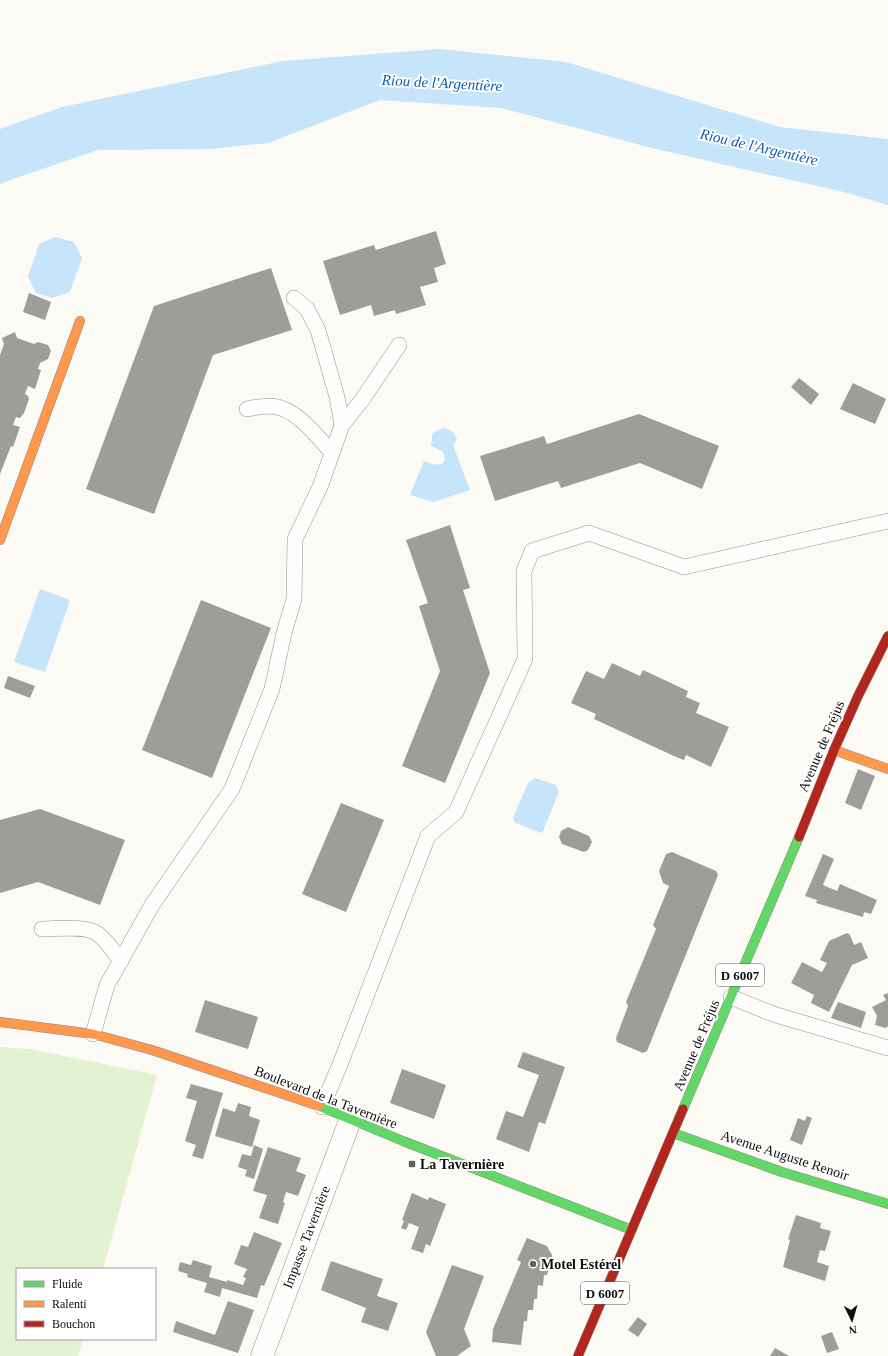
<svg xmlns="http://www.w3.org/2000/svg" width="888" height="1356" viewBox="0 0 888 1356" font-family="Georgia,serif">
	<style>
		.green { fill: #e3f3d1 }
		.water { fill: #c6e4fa }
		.building { fill: #9f9d99 }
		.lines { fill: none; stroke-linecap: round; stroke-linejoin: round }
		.lane-casing { stroke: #959492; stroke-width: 16 }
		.street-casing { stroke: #959492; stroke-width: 23 }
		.fast-casing { stroke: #8c8b88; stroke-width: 10 }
		.slow-casing { stroke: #8c8b88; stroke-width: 10 }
		.jam-casing { stroke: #8c8b88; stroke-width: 10 }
		.lane { stroke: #fffefd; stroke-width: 15 }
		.street { stroke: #fffefd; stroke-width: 22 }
		.fast { stroke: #63d668; stroke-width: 9 }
		.slow { stroke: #ff974d; stroke-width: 9 }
		.jam { stroke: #b3261e; stroke-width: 9 }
		.poi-dot { fill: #61615e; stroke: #fff; stroke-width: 1.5 }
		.labels { text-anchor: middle; stroke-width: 4; stroke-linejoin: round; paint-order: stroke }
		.shield { fill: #fff; stroke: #565656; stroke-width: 1 }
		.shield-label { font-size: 13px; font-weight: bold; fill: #0e0e0e }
		.street-label { font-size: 14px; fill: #0e0e0e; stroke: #fff }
		.poi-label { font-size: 14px; font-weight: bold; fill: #0e0e0e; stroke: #fff; text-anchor: start }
		.water-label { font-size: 15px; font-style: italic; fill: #0c5bac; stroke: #fff }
	</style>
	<rect width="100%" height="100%" fill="#fcfaf4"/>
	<path class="green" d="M0,1047l29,2 128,26 -54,194h-86v70h66l-5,17h-78z"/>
	<path class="water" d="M439,49l127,13 214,65 108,12v66l-44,-13 -196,-45 -147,-39 -121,-8 -112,43 -58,6 -112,1 -82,28 -16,6v-55l62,-22 221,-46z
		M55,237l19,5 8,16 -12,34 -18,6 -16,-5 -8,-16 11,-33z
		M445,428l8,4 4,7 -4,6 17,45 -37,12 -23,-7 14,-34c9,4 26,8 19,-9l-13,-7 2,-3v-7l4,-4z
		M40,589l30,11 -25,72 -31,-10z
		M535,778l21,7 3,7 -17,41 -27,-10 -2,-5 15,-35z"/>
	<path class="building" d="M436,231l10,33 -12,4 4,14 -18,5 6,18 -30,9 -1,-4 -21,6 -3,-11 -31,10 -17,-54 51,-16 2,5z
		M271,268l21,62 -79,25 -59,159 -68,-25 68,-183z
		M29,293l22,9 -6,18 -22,-8z
		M15,332l2,6 17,6 4,-2 10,3 3,6 -3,8 -8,4 -2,6 3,1 -6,19 -7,-3 -3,8 3,2 1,3 -5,14 -4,5 -4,-1 -3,8 7,2 -7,20 -2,-1 -11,28v-119l4,-11 -2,-6z
		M799,378l20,16 -8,11 -20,-18z
		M853,383l33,16 -11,25 -35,-15z
		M639,414l80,32 -17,43 -62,-26 -79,25 -3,-7 -63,20 -15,-45 64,-20 3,8z
		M450,525l20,63 -7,2 27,83 -45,110 -43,-17 38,-95 -21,-65 9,-3 -22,-63z
		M201,600l70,28 -59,150 -70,-28z
		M612,663l28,13 3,-6 45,21 -2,6 14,6 -4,10 33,14 -18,40 -25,-12 -2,5 -8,-3 -82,-38 2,-5 -25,-11 15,-32 18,8z
		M8,676l27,10 -5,12 -26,-10z
		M858,769l17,7 -14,34 -16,-7z
		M341,803l43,17 -38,92 -44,-18z
		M40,809l85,31 -25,65 -62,-23 -38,11v-73z
		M568,827l21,9 3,6 -4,8 -4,2 -22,-8 -3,-7 2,-6z
		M672,852l44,19 2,4 -71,176 -4,2 -26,-11 -1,-4 12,-32 -2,-4 30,-73 -3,-4 16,-39 -6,-3 -4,-12 7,-17z
		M823,854l11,5 -11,26 14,6 3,-7 37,16 -6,14 -7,-2 -1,5 -47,-14 1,-3 -12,-4z
		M847,933l3,2 4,10 7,-3 7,16 -16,7 -23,47 -18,-9 3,-8 -23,-12 11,-21 20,10 5,-9 -7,-3 9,-19z
		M888,993v33l-2,2 -11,-3 2,-9 -5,-9 14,-7 -3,-5z
		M205,1000l53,17 -10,32 -53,-17z
		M838,1002l28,10 -5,16 -30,-10z
		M523,1052l42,15 -20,57 -6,-2 -10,30 -33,-13 10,-28 17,6 16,-42 -22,-8z
		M402,1069l44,16 -12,34 -44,-16z
		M191,1084l32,9 -20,66 -11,-3 4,-11 -11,-4 12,-40 -11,-3z
		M238,1103l13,4 -2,9 11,4 -8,27 -37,-11 8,-28 12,4z
		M807,1116l5,2 -10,27 -12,-5 8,-22 7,3z
		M254,1145l9,4 -9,30 -9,-3 2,-6 -9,-3 4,-13 9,2z
		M268,1147l33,11 -5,13 10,4 -8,21 -12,-4 -3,10 2,1 -7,21 -19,-6 8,-23 -14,-4z
		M412,1193l16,7 1,-3 17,7 -16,42 -4,-2 -3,9 -12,-4 8,-22 -10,-4 -3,7 -5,-2 3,-7 -2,-1z
		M796,1215l25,8 -1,5 11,3 -6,20 -5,-1 -3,12 12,4 -4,15 -42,-14 7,-27 -2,-1z
		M254,1232l28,11 -18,43 -3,-1 -4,13 -35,-10 -2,9 -16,-5 3,-9 -20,-6 1,-3 -10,-3 2,-9 11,3 2,-5 19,6 -3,11 18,5v-2l16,5 3,-7 -3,-1 4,-8 -13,-5 7,-19 7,2z
		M527,1238l20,8 5,9v9l-2,1 -3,10h-3l-1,11 -5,-1 -1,14h-3l-1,11h-5l-1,11h-3l-3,24 -29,-3 1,-13 28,-67 -4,-2z
		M331,1261l52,18 -6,17 21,7 -10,28 -27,-9 5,-14 -45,-18z
		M452,1265l32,11 -20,53 7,17 -14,10h-21l-10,-24z
		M228,1301l26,9 -16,43 -65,-21 3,-11 39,14z
		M638,1317l9,7 -9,13 -10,-7z
		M832,1332l7,17 -12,4 -6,-17z
		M775,1348l14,8h-19z"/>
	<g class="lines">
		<defs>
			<path id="lane" d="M247,409c9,-2 17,-3 25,-3 24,2 45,30 60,47
				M342,425l20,-25 37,-55
				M42,929c15,0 44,-4 56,5 9,7 16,18 23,27
				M731,997l42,17 115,34
				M93,1034l14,-49 45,-80 80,-116 40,-100 12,-56 10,-34 1,-60 25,-52 22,-62 -5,-28 -19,-67 -11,-21 -13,-11
				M322,1107l17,-40 89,-231 28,-24 69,-153 -1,-88 8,-20 57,-18 95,34 204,-46"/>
			<path id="street" d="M262,1356l89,-238"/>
			<path id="fast" d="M319,1106l84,35 229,89
				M683,1109l116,-272
				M673,1133l109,39 106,32"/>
			<path id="slow" d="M0,540l80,-219
				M834,750l54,19
				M0,1022l93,12 59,16 167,56"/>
			<path id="jam" d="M799,837l35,-87 24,-54 30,-60
				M578,1356l105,-247"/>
		</defs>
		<use href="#lane" class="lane-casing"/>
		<use href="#street" class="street-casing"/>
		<use href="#fast" class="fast-casing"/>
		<use href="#slow" class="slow-casing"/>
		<use href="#jam" class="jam-casing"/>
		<use href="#lane" class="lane"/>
		<use href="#street" class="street"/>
		<use href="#fast" class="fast"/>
		<use href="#slow" class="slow"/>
		<use href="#jam" class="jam"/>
	</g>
	<g class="poi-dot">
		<rect x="408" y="1160" width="8" height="8" rx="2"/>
		<circle cx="533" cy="1264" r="4"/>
	</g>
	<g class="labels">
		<g class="shield">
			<rect x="716" y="964" width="48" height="22" rx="3"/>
			<rect x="581" y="1282" width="48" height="22" rx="3"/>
		</g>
		<g class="shield-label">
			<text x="740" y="980">D 6007</text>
			<text x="605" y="1298">D 6007</text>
		</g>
		<g class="street-label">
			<text transform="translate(821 746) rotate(-67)" y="5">Avenue de Fréjus</text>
			<text transform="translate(696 1045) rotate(-67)" y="5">Avenue de Fréjus</text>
			<text transform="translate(326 1097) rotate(21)" y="5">Boulevard de la Tavernière</text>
			<text transform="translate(785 1155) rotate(18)" y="5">Avenue Auguste Renoir</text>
			<text transform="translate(306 1237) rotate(-69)" y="5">Impasse Tavernière</text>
		</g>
		<g class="poi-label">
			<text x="420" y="1169">La Tavernière</text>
			<text x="541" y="1269">Motel Estérel</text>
		</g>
		<g class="water-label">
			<text transform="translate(442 83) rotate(3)" y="5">Riou de l'Argentière</text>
			<text transform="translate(759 147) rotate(13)" y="5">Riou de l'Argentière</text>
		</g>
	</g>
	<rect x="16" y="1268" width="140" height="72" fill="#ffffff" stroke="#9f9f9f"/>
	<rect x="24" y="1281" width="20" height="6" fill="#63d668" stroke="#9f9f9f"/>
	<text x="52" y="1288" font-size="12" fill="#0e0e0e">Fluide</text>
	<rect x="24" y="1301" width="20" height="6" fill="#ff974d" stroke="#9f9f9f"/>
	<text x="52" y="1308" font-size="12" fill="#0e0e0e">Ralenti</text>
	<rect x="24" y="1321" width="20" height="6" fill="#b3261e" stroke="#9f9f9f"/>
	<text x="52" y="1328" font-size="12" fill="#0e0e0e">Bouchon</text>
	<g transform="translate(852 1320) rotate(175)" stroke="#ffffff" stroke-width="3" paint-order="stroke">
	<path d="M0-3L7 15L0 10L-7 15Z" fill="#0e0e0e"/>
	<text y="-6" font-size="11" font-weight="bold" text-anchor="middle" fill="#0e0e0e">N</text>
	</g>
</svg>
